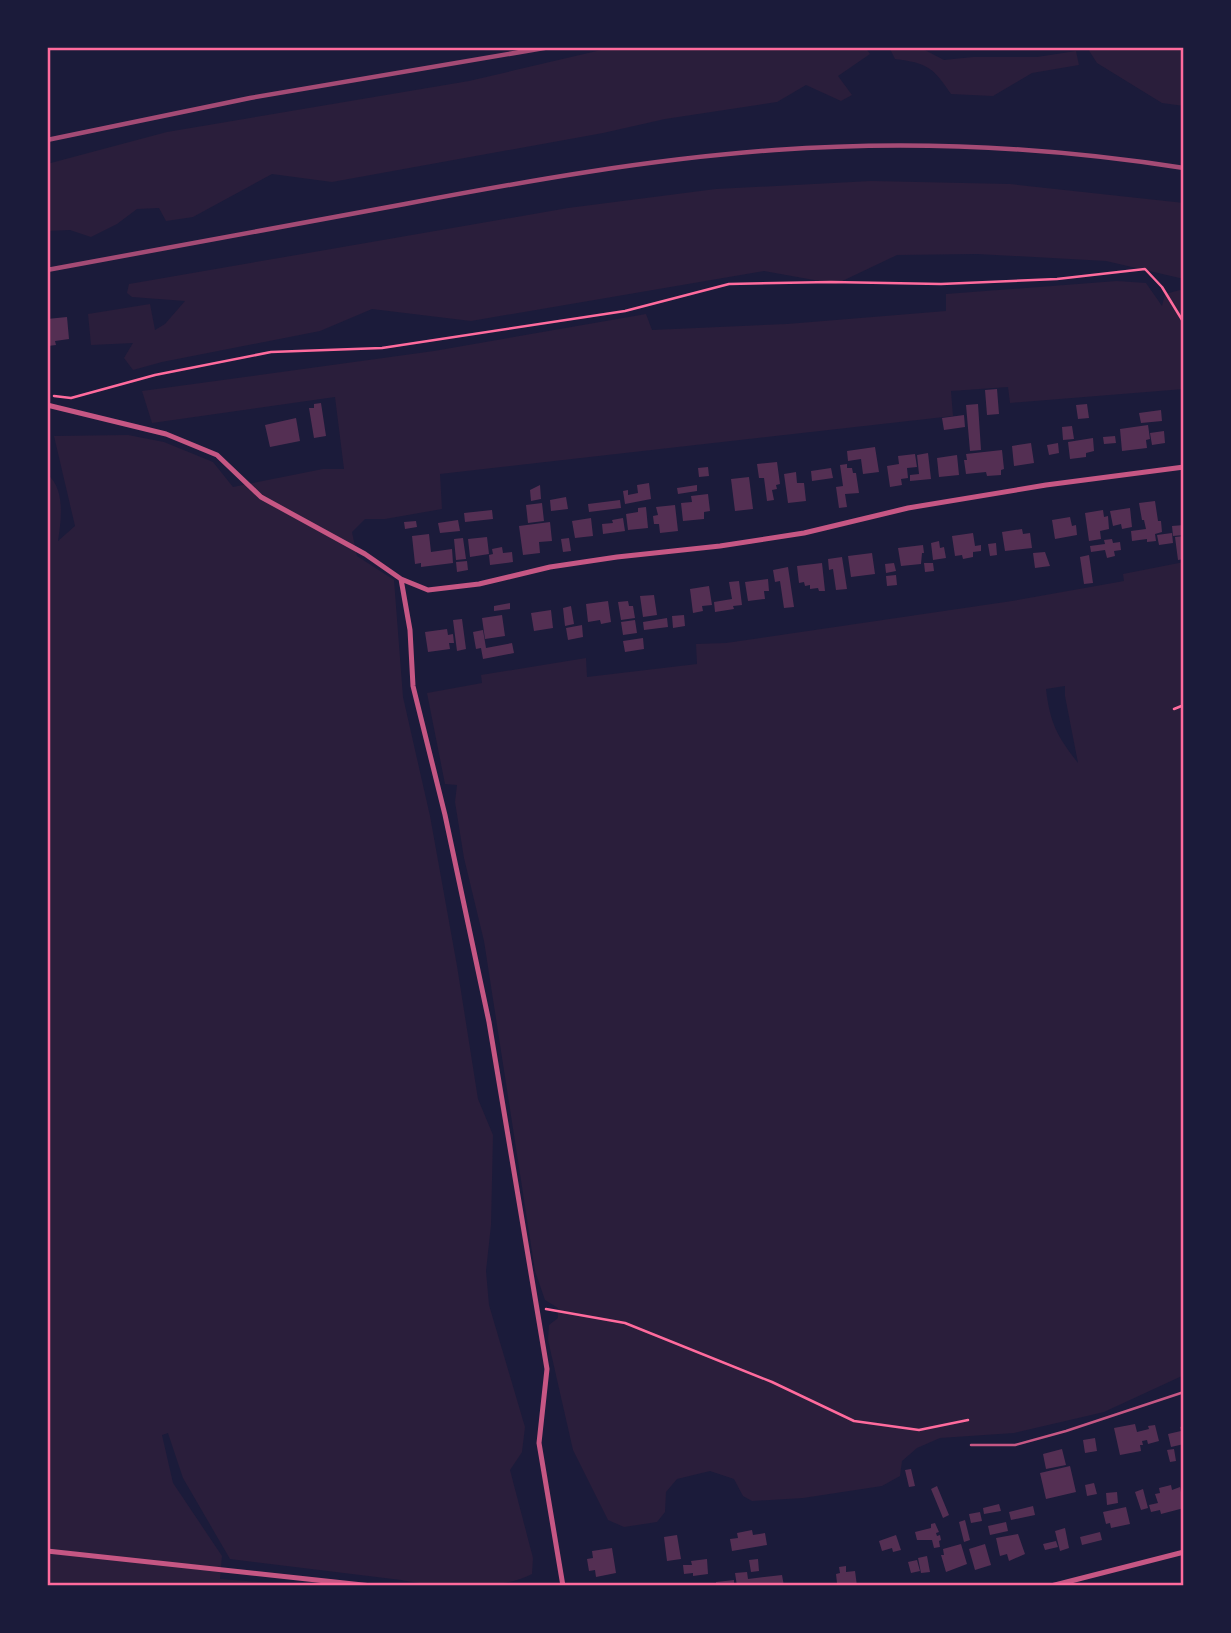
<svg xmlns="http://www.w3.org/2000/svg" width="1231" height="1633" viewBox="0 0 1231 1633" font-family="Barlow,sans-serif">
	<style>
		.green { fill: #2a1e3b; fill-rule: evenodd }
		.building { fill: #542f53 }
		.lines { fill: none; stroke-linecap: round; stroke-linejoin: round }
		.path { stroke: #ff6b9d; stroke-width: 2.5 }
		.service { stroke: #c65784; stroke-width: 2.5 }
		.minor { stroke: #c65784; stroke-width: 5 }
		.rail { stroke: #a44b75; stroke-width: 4.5 }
		.neatline { fill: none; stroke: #ff6b9d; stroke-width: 2.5 }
	</style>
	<rect width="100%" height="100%" fill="#1b1b3a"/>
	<path class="green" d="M614,47h251l5,7 -32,22 14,19 -11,6 -35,-16 -29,17 -112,17 -62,14 -271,49 -60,-8 -79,43 -27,4 -7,-13 -22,1 -20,15 -26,13 -21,-7 -23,1v-67l120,-32 302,-51z
		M889,47h30l25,13 29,-3h64l39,-6 3,14 -47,8 -39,23 -42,-2c-18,-27 -24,-31 -56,-35z
		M1090,47h94v59l-22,-3 -65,-40 -9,-14z
		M871,181l139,3 174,19v76l-78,-18 -129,-7 -80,1 -61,29 -72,-13 -293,50 -99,-12 -52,22 -158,31 -29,8 -9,-12 9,-15 -42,2 -3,-31 62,-10 5,26 10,-6 20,-23 -53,-4 -5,-4 2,-9 439,-76 148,-19z
		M1117,281l29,2 16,23 3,-12 19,-5v100l-174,14 -2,-16 -57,4 2,25 -513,58 2,35 -57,10h-20l-13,13 5,24 37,24 9,117 27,119 27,150 21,133 15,36 -2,90 -5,46 3,34 36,122 -3,25 -12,18 23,88 -1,16c-31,17 -96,13 -131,6l-171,-21 -47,-81 -15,-45 -6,2 11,48 49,73 -2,23 93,7h-266v-1112c19,15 14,47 11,67l17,-15 -21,-90 74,-1 36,7 49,20 20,25 90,-18h21l-9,-72 -183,26 -10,-32 292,-40 212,-37 6,16 135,-6 159,-13v-17z
		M1184,562v813l-80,37 -90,21 -74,5 -23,10 -15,13 -2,15 -18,10 -79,12 -51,3 -9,-5 -9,-17 -24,-8 -33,8 -11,13 -1,20 -8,10 -33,5 -16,-7 -35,-70 -25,-110 1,-15 9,-7v-10l-13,-8 -10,-29 -51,-330 -20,-83 -9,-56 2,-17 -12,-1 -18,-91 55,-10 -1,-8 105,-17 1,19 110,-13 -1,-20 30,-1 286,-42 112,-20 -1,-7zM1065,686v10l13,67c-21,-27 -28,-40 -32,-74z"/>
	<path class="building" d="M67,317l2,22 -14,2 1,4 -8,1 -1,-27z
		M997,389l2,25 -12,1 -2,-25z
		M321,403l5,33 -12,2 -5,-30h5v-4z
		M978,404l3,46 -11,1 -4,-46z
		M1087,404l2,14 -11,1 -2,-14z
		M1161,410l1,11 -21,2 -2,-10z
		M964,415l1,12 -21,3 -2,-12z
		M296,418l4,23 -30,6 -5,-22z
		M1148,425l2,14 -4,1 1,8 -25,3 -2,-22z
		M1072,426l2,13 -11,1 -1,-13z
		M1164,431l1,12 -13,2 -2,-12z
		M1115,436l1,7 -12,1 -1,-7z
		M1093,438l1,13 -8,2v4l-16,2 -2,-17z
		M1031,443l3,20 -20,3 -2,-20z
		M1058,443l1,10 -10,2 -2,-10z
		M875,447l4,25 -16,2 -2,-15 -13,2 -1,-10z
		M1002,450l2,19 -3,1v5l-14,1 -1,-4 -20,2 -2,-14h3l-1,-6z
		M928,453l3,26 -21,2v-6l9,-1 -2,-19z
		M915,454l2,13 -10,1 1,10 -7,1 1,6 -12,2 -3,-21 12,-2 -1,-8z
		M957,455l2,20 -20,2 -2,-19z
		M777,462l3,22 -4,1 1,4 -5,1 2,10 -7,1 -3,-23h-5l-2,-14z
		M847,464v4h5l1,5h3l3,20 -14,1 2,13 -8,1 -3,-21 7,-1 -3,-21z
		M708,467l1,9 -10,1 -1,-9z
		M831,468l2,10 -21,3 -1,-10z
		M796,472l1,11h7l2,18 -18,2 -4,-29z
		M749,477l4,32 -18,2 -4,-32z
		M649,483l2,16 -26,5 -2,-13 5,-1v5l10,-2 -1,-8z
		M540,485l1,14 -10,2 -1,-11z
		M697,485v6l-19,3 -1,-6z
		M708,494l2,17 -6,1v7l-21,2 -2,-18 11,-1 -1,-6z
		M566,497l2,12 -17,2 -1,-11z
		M620,500l1,8 -32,4 -1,-8z
		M1155,501l3,20h3l1,11 -7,2 1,7 -9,1v-3l-15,2 -1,-10 15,-2 -2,-9h-2l-3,-17z
		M542,503l2,18 -16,2 -2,-18z
		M675,505l3,26 -18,2 -1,-9h-5l-1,-8 5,-1 -2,-8z
		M646,507l2,21 -20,2 -2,-16 12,-2v-4z
		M1130,508l2,19 -10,2 -1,-5 -8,2 -3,-15z
		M492,510l1,9 -28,3 -1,-9z
		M1103,510l1,7 4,-1 1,13 -9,2 1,8 -12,2 -4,-28z
		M1070,517l2,9 4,-1 1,10 -22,4 -3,-19z
		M591,518l2,18 -18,2 -3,-17z
		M623,518l2,13 -22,3 -1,-10 11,-1 -1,-3z
		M458,520l2,11 -20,2 -2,-10z
		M416,521l1,6 -12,2 -1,-7z
		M550,522l2,19 -13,1 1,11 -17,2 -4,-29z
		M1184,525v10l-11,1 -1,-10z
		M1022,529l1,5 7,-1 2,15 -27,3 -3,-19z
		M973,533l2,13 6,-1v6l-8,1v5l-10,2 -1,-4 -7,1 -3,-20z
		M1172,533l1,10 -14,2 -2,-10z
		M429,534l2,18 21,-3 1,14 -32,4v-4l-6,1 -3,-28z
		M1184,536v23l-6,1 -3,-23z
		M487,537l2,17 -19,3 -2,-18z
		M463,538l3,21 -10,1 -2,-21z
		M569,538l2,13 -8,1 -2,-13z
		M1112,539l1,4 7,-1 1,8 -7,1 1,5 -8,2 -2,-8 -14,2 -1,-6 15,-2 -1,-4z
		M939,541l1,7 4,-1 2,11 -13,2 -2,-17z
		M996,543l1,12 -7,1 -2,-12z
		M923,545l1,8h-2l-1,11 -20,2 -3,-18z
		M502,547l1,6 9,-1 1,10 -23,3 -1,-10 4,-1 -1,-5z
		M1045,552l5,14 -15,2 -2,-15z
		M872,553l3,21 -24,3 -3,-21z
		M1089,555l4,28 -9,1 -4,-27z
		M842,557l5,32 -11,1 -3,-21 -4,1 -1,-11z
		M467,561l1,9 -11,2 -1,-10z
		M822,563l3,28h-6l-1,-3 -8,1v-4l-5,1 -1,-4 -5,1 -2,-17z
		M894,563l2,8 -10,2 -1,-9z
		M924,563h9l1,8 -9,1z
		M788,567l6,40 -10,1 -4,-27 -5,1 -2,-12z
		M896,575l1,10 -10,1 -1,-10z
		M768,579l1,12h-5l1,8 -17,2 -3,-19z
		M739,581l3,24 -9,1 1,3 -19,3 -1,-10 18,-3 -3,-17z
		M709,586l3,19 -10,1 1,5 -10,2 -3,-24z
		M654,595l3,20 -14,2 -3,-21z
		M608,601l3,21 -10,2 -1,-4 -12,2 -2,-18z
		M628,601l1,5h4l2,12 -14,2 -3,-18z
		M510,603v6l-16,2v-5z
		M571,606l3,18 -9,2 -2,-18z
		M551,610l2,18 -19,3 -3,-18z
		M502,615l3,21 -20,3 -3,-21z
		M684,615l1,11 -12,2 -1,-12z
		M667,618l1,9 -24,3 -1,-8z
		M462,619l4,30 -9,2 -4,-31z
		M635,620l2,13 -14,2 -2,-13z
		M582,625l1,12 -15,3 -2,-12z
		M447,629l1,6 5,-1 1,9h-5l1,6 -22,3 -3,-20z
		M483,630l3,18 26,-5 2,10 -31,6 -2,-11 -5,1 -3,-17z
		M643,638l1,11 -19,3 -2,-11z
		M1135,1424l2,8 12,-3 -1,-3 7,-1 4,16 -11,3 -1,-4 -5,1 1,4h-3l1,6 -21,4 -6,-27z
		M1184,1426v18l-13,3 -3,-13 13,-3 -1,-4z
		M1095,1438l2,13 -12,2 -2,-13z
		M1062,1449l4,16 -20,4 -3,-15z
		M1174,1449l2,12 -6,1 -3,-12z
		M1070,1466l6,26 -30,7 -6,-26z
		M911,1469l4,17 -6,1 -4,-17z
		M1094,1483l3,11 -10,2 -2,-11z
		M1171,1485l1,5 8,-3 4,21 -23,6 -1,-4 -9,2 -2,-7 9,-2 -3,-9 5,-1 -1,-5z
		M937,1486l12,29 -6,3 -12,-29z
		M1143,1489l5,19 -7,2 -6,-18z
		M1117,1492l1,11 -11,2 -1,-12z
		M999,1504l2,7 -17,3 -1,-6z
		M1033,1506l2,9 -24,5 -2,-8z
		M1126,1507l4,17 -19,4 -1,-5 -4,1 -3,-12z
		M980,1512l2,9 -11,2 -2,-9z
		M965,1520l5,20 -6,2 -5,-20z
		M1006,1522l2,9 -18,4 -2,-9z
		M935,1523l4,9 -3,1 1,3 3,-1 1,5 -2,1 1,6 -6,1 -2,-8h-15l-2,-8 16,-4v-4z
		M1065,1528l4,20 -9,3 -5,-20z
		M752,1530l1,5 12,-2 2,12 -35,6 -2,-12 8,-1 -1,-5z
		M1100,1532l2,8 -20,5 -2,-8z
		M1018,1534l7,20 -16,7 -2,-7 -7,2 -4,-18z
		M677,1535l4,24 -14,2 -3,-24z
		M896,1535l5,15 -8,2 -1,-4 -10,3 -3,-10z
		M1056,1541l2,6 -13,3 -2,-6z
		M961,1544l6,20 -21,8 -5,-17h3l-1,-6z
		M985,1544l6,21 -16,5 -6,-21z
		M612,1548l4,25 -20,4 -1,-7 -6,1 -2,-12 6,-1 -1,-7z
		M927,1556l3,16 -9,1 -3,-15z
		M707,1559l1,15 -15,2v-3l-9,1 -1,-9h9l-1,-4z
		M758,1559l1,12 -8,1 -2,-12z
		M917,1560l3,11 -9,2 -3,-11z
		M846,1566v6l9,-1 2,15h-16v-3h-4l-1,-9 4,-1 -1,-6z
		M747,1572l1,7 34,-4 2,11h-47l-2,-13z
		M734,1580v6h-18v-4z"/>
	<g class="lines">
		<path class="path" d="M54,396l17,2 84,-23 116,-23 111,-4 243,-37 104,-27 102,-2 110,2 116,-5 88,-10 17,18 22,36
			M1174,709l10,-4
			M546,1309l79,14 147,59 82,39 65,9 49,-10"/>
		<path class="service" d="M971,1445h44l51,-14 118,-39"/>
		<path class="minor" d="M47,405l119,29 51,21 44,42 104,57 36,25 9,51 3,56 32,129 44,207 58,347 -8,74 24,143
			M401,579l27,11 51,-6 71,-17 67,-10 103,-11 84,-13 104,-25 138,-23 138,-18
			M47,1551l325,35
			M1051,1586l133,-34"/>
		<path class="rail" d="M47,140l203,-42 300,-51
			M47,270c119,-22 238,-44 358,-66 122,-23 245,-45 370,-54 136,-10 275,-3 409,18"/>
	</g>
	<rect width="1231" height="1633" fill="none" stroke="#1b1b3a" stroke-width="98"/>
	<rect x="49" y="49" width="1133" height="1535" class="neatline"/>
</svg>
